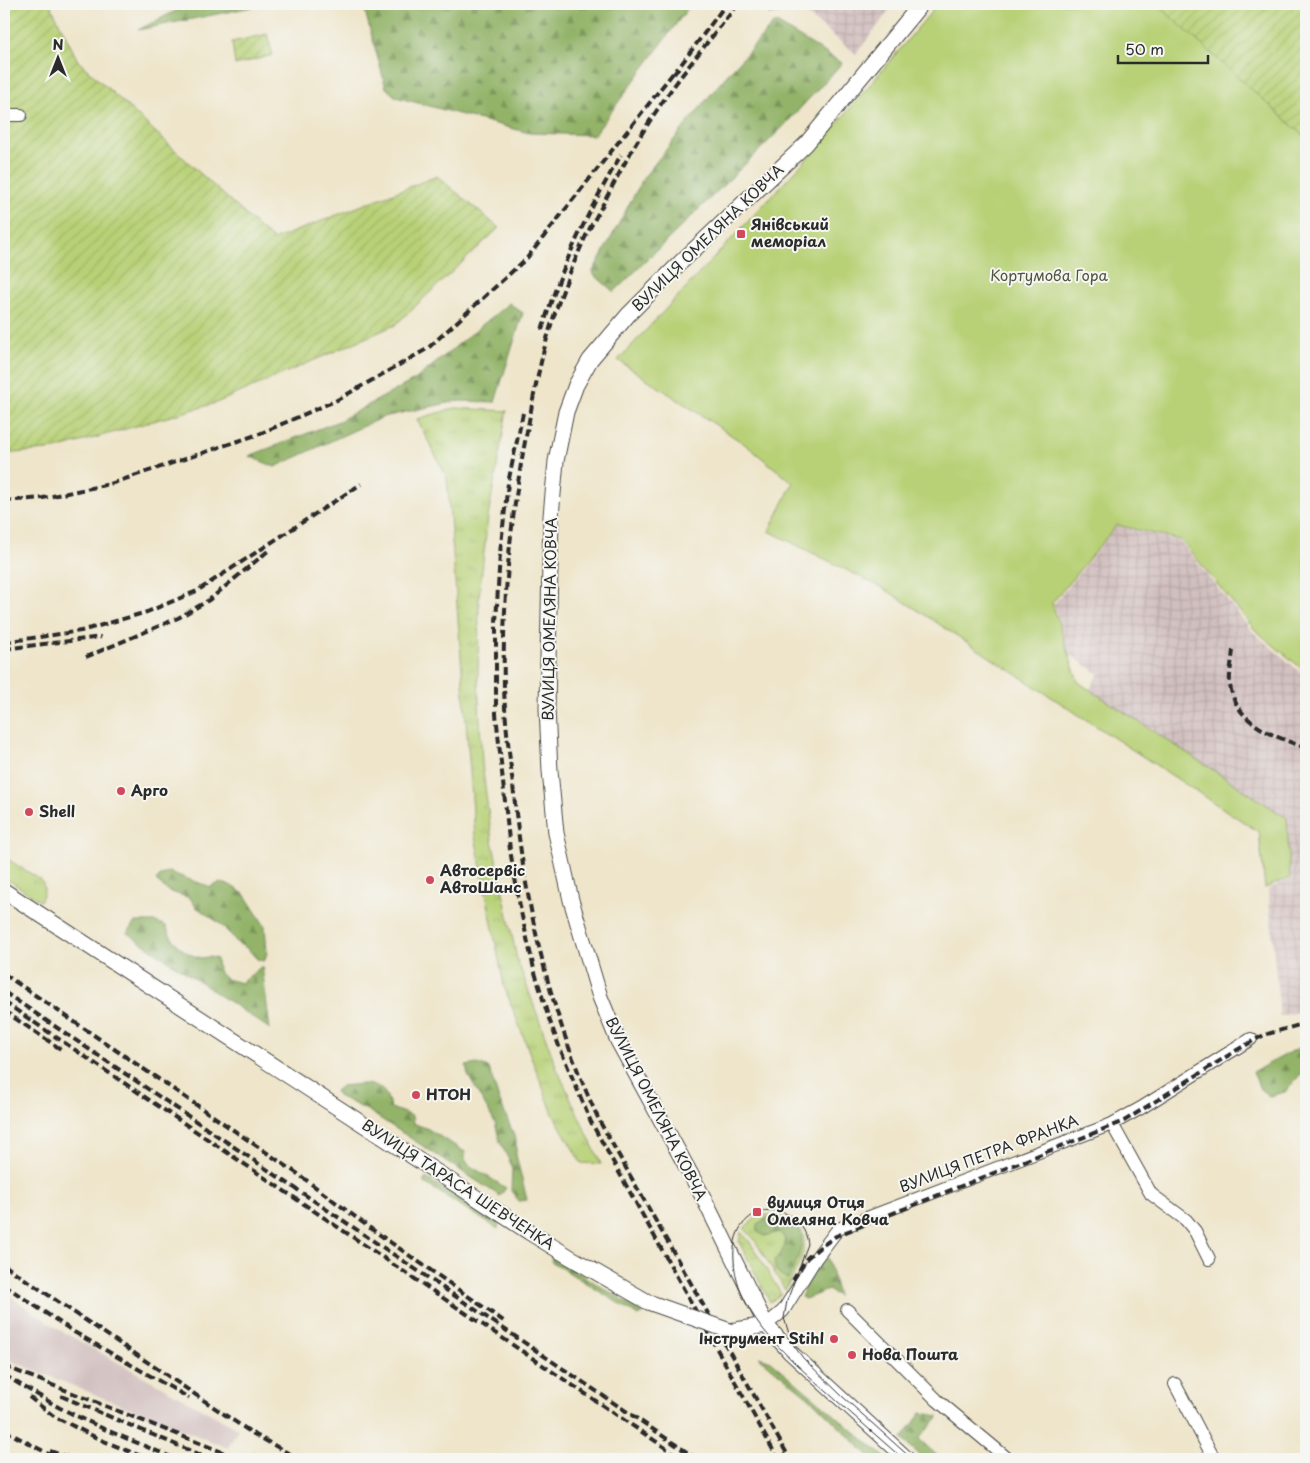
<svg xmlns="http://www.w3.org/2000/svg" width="1310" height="1463" viewBox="0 0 1310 1463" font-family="'Playpen Sans',sans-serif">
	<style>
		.industrial { fill: url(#industrial-grid) }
		.railway { fill: #d1bfbf }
		.grass { fill: url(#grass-tufts); stroke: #727e51; fill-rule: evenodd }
		.forest { fill: url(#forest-firs); stroke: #5e6f4a }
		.park { fill: #b8d177; stroke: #727e51 }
		.garden { fill: url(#garden-furrows); stroke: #727e51 }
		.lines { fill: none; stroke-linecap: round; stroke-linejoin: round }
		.minor-casing { stroke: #484743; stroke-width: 14 }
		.major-casing { stroke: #484743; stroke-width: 17 }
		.minor { stroke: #fff; stroke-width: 12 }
		.major { stroke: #fff; stroke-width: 15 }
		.tram { stroke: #2b2b2b; stroke-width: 1 }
		.rail { stroke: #2b2b2b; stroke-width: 4; stroke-dasharray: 8 4; stroke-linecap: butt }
		.major-bridge-casing { stroke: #484743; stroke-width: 17; stroke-linecap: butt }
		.major-bridge { stroke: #fff; stroke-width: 15 }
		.poi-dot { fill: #d1495b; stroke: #f6f6f2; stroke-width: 2 }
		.labels { text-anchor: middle; stroke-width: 4; stroke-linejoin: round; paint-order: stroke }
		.poi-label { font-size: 15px; font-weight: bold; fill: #2b2b2b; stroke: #f6f6f2; text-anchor: start }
		.street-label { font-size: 15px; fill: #2b2b2b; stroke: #f6f6f2 }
		.park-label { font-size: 15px; fill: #4e543e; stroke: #f6f6f2 }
	</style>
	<defs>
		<pattern id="industrial-grid" width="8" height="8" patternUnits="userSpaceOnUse" patternTransform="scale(1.25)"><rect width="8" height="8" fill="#d1bfbf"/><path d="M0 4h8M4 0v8" fill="none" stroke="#b4a4a4"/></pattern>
		<pattern id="grass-tufts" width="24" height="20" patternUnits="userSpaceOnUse" patternTransform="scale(1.25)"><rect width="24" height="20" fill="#b8d177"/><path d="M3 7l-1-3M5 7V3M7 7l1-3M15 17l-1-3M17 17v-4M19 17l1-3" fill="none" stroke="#9eb467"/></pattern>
		<pattern id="forest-firs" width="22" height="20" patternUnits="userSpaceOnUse" patternTransform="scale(1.25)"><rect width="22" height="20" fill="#92b368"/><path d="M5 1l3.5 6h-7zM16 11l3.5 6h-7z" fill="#779256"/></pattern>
		<pattern id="garden-furrows" width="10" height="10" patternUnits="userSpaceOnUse" patternTransform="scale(1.25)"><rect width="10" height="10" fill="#b8d177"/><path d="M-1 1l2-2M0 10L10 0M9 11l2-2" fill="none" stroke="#9eb467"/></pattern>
	</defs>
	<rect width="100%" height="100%" fill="#f6f6f2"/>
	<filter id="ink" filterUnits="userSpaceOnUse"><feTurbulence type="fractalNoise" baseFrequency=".02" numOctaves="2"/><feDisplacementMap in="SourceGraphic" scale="10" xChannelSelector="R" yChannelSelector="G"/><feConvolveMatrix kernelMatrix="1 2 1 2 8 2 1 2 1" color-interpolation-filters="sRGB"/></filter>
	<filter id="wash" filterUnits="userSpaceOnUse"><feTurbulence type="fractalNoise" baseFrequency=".0096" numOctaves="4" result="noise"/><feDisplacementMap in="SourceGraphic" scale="20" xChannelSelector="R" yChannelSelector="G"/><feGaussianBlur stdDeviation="1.12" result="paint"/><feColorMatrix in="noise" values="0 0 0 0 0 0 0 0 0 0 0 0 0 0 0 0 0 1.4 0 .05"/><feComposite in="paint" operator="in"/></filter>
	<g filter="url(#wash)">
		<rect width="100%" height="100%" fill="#eee5ca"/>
		<path class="industrial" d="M801,4h93l-38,50 -58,-47z
			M1117,526l63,15 73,91 53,45v333l-26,6 -12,-127 23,-10 -4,-61 -198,-128 10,-16 -30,-20 -15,-50z"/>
		<path class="railway" d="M4,1292l54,37 180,100 -10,19 -224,-90z"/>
		<path class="grass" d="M455,408l52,3 -19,106 -9,79 -1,84 4,84 10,76 25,119 40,110 44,95 -20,-1 -28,-49 -49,-128 -29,-150 -28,-358 -30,-59z
			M4,857l37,23c5,7 3,14 -1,21l-36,-24z
			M767,1215c56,3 37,44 18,75l-31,-51 -10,-11 13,-11zM763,1220l39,23 -7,22c-3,-6 -9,-13 -10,-19 -1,-7 1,-8 -6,-14l-15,4z
			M741,1232l9,10 31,52 -11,8 -31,-60z"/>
		<path class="forest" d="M189,4h78l-129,26z
			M363,4h328l-97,131 -65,-2 -133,-36 -10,-9z
			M762,4h29l-7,8 -15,3z
			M775,22l67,41 -62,67 -166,162 -22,-19 52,-96 76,-94z
			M509,303l14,10 -28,89 -38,-1 -74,16 -108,50 -26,-11 90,-35 77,-42z
			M169,872l41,15 10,-4 10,2 14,9 21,32 2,26 -2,8 -2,1 -6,-2 -10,-11 -10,-5 -4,-6 -15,-15 -22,-15 -6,-9 -22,-7 -12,-10 5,-6z
			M135,922h21l10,4c5,14 16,26 31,31 7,2 10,-2 20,2l1,12 8,8 15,4 21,-17 8,63 -143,-96z
			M1306,1044v24l-21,24 -16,4 -9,-7 -7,-17z
			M477,1064l12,4 9,29 18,43v15l11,45 -8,1 -8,-10 1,-25 -12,-24 -5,-19 -27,-48 -2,-9z
			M363,1084c19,1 23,7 28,24l21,8 1,7 15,6 37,23 -1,6 5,7 37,23 -6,8 -133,-86 -29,-14 -3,-5 6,-5z
			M426,1178l73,45 -1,6 -75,-47z
			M768,1218c5,0 11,0 16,1 31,8 13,42 4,60 -9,-4 -13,-7 -14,-18 8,-10 18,-18 5,-29l-15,4 -7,-5v-7z
			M827,1255l11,41 -10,-6 -23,9 -4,-2 11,-26z
			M551,1256l93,57 -5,3 -87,-54z
			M759,1357l10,3 118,99h-15l-59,-58z
			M921,1413l18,3 -20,23 22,20h-17l-22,-20z"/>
		<path class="park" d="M938,4h368v668l-50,-41 -75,-91 -64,-15 -65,78 26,79 209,136 3,60 -25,10 -6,-56 -371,-241 -119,-60 24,-48 -47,-38 -128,-85 196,-209z"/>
		<path class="garden" d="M4,4h46l28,57 195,179 164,-64 62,52 -104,97 -179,78 -160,46 -52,5z
			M1163,4h143v134l-144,-129z
			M267,34l6,21 -38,10 -3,-23z"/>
	</g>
	<g filter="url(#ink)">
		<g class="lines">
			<defs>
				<path id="minor" d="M4,115h17
					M1112,1124l39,70 35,26 9,11 14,28
					M847,1310l90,90 71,59
					M766,1325l17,-14 33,-53 22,-29 274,-105 29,-16 110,-69
					M1175,1384l39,75"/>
				<path id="major" d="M4,891l525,341 39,24 80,46
					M730,1331l36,-6
					M907,1459l-117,-107 -24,-27 -63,-128 -85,-156 -18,-44 -29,-97 -15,-67 -6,-62 -3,-63 4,-192 5,-55 10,-49 10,-27 14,-25 38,-45 53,-53 125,-118 115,-140"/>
			</defs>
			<use href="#minor" class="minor-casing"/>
			<use href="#major" class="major-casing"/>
			<use href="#minor" class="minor"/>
			<use href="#major" class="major"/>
			<path class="tram" d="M903,1459c-22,-19 -44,-39 -66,-58 -40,-37 -101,-82 -103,-141 -1,-13 1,-26 9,-36 21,-26 61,-13 65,20l-21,57 -3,17 8,25 11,15 40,39 69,62"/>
			<path class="rail" d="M738,4c-28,36 -58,71 -83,109 -20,30 -37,62 -53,93 -8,15 -16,28 -22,43 -16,36 -30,74 -39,113 -5,21 -9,43 -13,64 -17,86 -26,174 -24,261 1,36 6,72 10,107 11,113 37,225 86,328l190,337
				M674,74l52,-70
				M542,330c18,-61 46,-119 79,-175
				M523,413l-15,70 -8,70 -4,69v92l14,136 11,62 13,57 14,47 11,30 32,76 187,337
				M4,501l39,-3 67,-14 149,-50 78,-34 90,-51 100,-91 150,-190
				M4,642l77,-11 66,-19 50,-21 164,-107
				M4,649l97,-12
				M1233,650c-1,11 -4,24 -3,35 6,39 44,51 76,63
				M86,657l92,-39 31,-18 59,-49
				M4,974l294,200 72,54 135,94
				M4,992l693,467
				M4,1002l678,457
				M4,1011l58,39
				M4,1265l248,168 47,26
				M793,1280l14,-22 12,-10 17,-12 288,-115 113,-71 27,-15 42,-12
				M4,1285l70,47 115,66
				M4,1366l236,93
				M4,1375l56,33 44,21 72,30
				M61,1396l149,63
				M29,1397l26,20 44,22 49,20
				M4,1430l54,29
				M4,1451l7,8
				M50,1451l24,8
				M253,1455l9,4"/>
			<defs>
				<path id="major-bridge" d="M648,1302l82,29"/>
			</defs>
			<use href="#major-bridge" class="major-bridge-casing"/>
			<use href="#major-bridge" class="major-bridge"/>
		</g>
	</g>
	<g class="poi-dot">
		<rect x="736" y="229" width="10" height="10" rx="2.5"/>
		<circle cx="121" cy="791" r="5"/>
		<circle cx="29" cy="812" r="5"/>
		<circle cx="430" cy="880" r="5"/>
		<circle cx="416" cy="1095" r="5"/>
		<rect x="752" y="1207" width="10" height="10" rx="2.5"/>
		<circle cx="834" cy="1339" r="5"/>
		<circle cx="852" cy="1355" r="5"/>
	</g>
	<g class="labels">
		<g class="poi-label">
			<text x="751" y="230">Янівський<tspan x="751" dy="17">меморіал</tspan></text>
			<text x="131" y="796">Арго</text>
			<text x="39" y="817">Shell</text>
			<text x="440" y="876">Автосервіс<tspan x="440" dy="17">АвтоШанс</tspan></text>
			<text x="426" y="1100">НТОН</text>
			<text x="767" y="1208">вулиця Отця<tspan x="767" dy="17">Омеляна Ковча</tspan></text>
			<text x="824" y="1344" text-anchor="end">Інструмент Stihl</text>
			<text x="862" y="1360">Нова Пошта</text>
		</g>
		<g class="street-label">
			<text transform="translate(708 238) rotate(-44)" y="5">ВУЛИЦЯ ОМЕЛЯНА КОВЧА</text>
			<text transform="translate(550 619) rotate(-89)" y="5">ВУЛИЦЯ ОМЕЛЯНА КОВЧА</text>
			<text transform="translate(656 1109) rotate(63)" y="5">ВУЛИЦЯ ОМЕЛЯНА КОВЧА</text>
			<text transform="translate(989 1154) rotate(-21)" y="5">ВУЛИЦЯ ПЕТРА ФРАНКА</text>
			<text transform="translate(458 1185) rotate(33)" y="5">ВУЛИЦЯ ТАРАСА ШЕВЧЕНКА</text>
		</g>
		<g class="park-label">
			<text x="1049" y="281">Кортумова Гора</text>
		</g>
	</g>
	<rect width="1310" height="1463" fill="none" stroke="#f6f6f2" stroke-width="20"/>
	<g transform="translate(58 58)" stroke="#f6f6f2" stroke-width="4" paint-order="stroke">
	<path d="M0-4L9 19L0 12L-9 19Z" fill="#2b2b2b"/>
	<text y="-8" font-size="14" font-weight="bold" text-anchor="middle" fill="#2b2b2b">N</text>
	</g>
	<path d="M1118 55v8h90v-8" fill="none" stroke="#2b2b2b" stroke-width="2.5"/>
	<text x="1125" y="55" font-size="15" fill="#2b2b2b" stroke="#f6f6f2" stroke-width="4" paint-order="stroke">50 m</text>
</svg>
